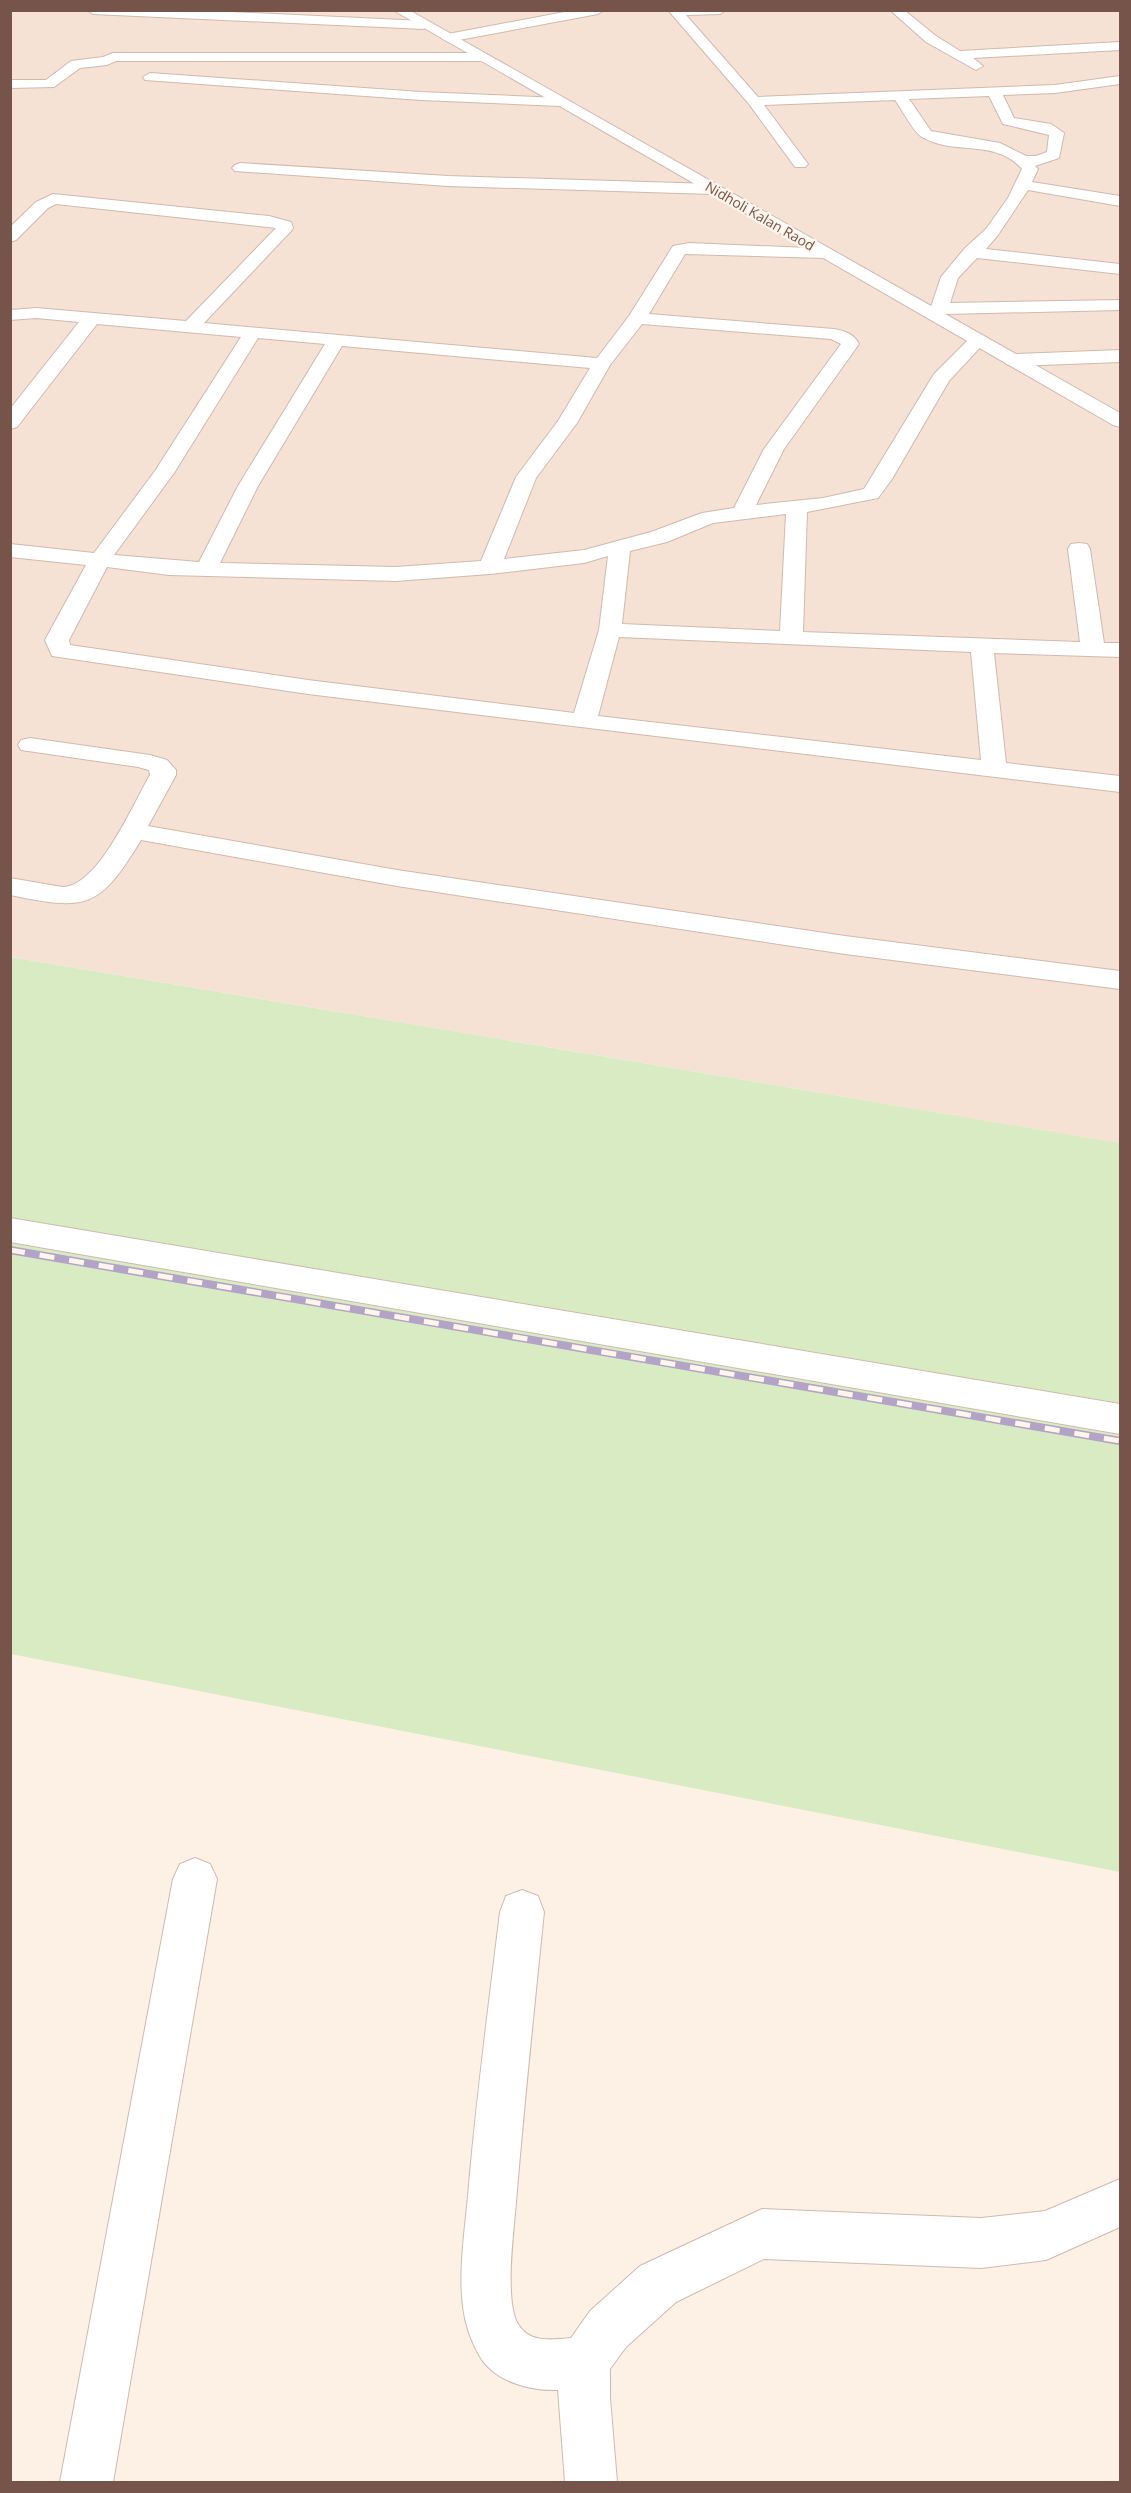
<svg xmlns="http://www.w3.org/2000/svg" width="1131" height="2493" viewBox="0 0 1131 2493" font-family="'Open Sans',sans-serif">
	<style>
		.residential { fill: #f5e2d4 }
		.green { fill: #d8ebc3 }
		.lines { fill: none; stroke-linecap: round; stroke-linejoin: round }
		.minor-casing { stroke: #d1b9ae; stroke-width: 2 }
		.tertiary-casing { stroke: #d1b9ae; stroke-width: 2 }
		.minor { fill: #fff; fill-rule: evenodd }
		.tertiary { fill: #fff; fill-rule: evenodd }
		.rail-casing { stroke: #b2a3c7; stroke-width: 8 }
		.rail { stroke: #fff5ec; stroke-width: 5; stroke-dasharray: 15; stroke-linecap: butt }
		.labels { text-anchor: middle; stroke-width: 4.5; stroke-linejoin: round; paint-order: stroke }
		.far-street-label { font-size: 14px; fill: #77544a; stroke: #fff5ec }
	</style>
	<rect width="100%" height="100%" fill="#fdf1e5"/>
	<path class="residential" d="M10,11h1110v1132l-1109,-186z"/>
	<path class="green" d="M10,957l1110,186v729l-1109,-218z"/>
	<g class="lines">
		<defs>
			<path id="minor" d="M87,10h102l235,11 7,4 -7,4 -331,-15z
				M575,10h29l-6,4 -150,28 -7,-4 7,-4z
				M668,10h58l-6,4 -34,1 72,82 297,-12 65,-9v8l-65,9 -52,2 11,23 37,6 13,9 -5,25 -24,8 3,3 -6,13 88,14v10l-92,-16 -30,45 -12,14 134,15v10l-143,-16 -19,20 -8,25 170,-3v10l-174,4 -3,6h-12l-3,-4 13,-39 24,-29 21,-19 22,-31 14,-29c-27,-31 -69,-13 -100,-32 -8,-4 -21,-29 -27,-37l-131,5 44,59 -3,3h-10l-46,-63zM989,96l14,28 46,11 -2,17 -11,4h-10l-26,-13 -69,-12 -22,-32z
				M890,10h14l32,26 24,15 160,-9v8l-147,8 10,8 -7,4 -50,-28z
				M113,53h367l7,4 -7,4h-364l-9,4 -27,3 -26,19 -44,1v-8h36l25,-19 32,-4z
				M150,73l271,19 138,6 7,4 -7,4 -138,-6 -276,-20 -2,-3z
				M240,163l208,13 264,8 8,5 -8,5 -264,-8 -213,-15 -3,-3 3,-3z
				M53,194l216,22 22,6 2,6 -2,3 -87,92 393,35 32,-42 44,-70 16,-3 142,6 2,4 -8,5 -140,-4 -36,60 185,15c11,2 20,5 25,15l-75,105 -28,56 67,-7 41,-9 70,-115 38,-38h12l3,4 -38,41 -57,98 -14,19 -71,14 -4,120 277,10 -12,-93 3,-5 8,-1 8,1 3,5 14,94h16v14l-126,-4 12,110 114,13v16l-812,-98 -256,-38 -7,-16 41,-75 -76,-8v-13l84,9 61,-82 86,-134 -144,-13 -80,103 -7,2v-20l69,-87 -43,-4 -26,2v-10l26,-2 150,13 90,-93 -220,-24 -8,4 -32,32 -6,2v-15l26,-25zM642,324l189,15 10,5 -77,105 -30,59 -32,5 -51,19 -67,18 -80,9 32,-81 41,-55 33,-58zM258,338l67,6 -87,142 -39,76 -85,-7 60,-82zM342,346l248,22 -32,53 -42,56 -35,84 -85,6 -176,-4 38,-77zM786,514l-6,117 -158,-7 8,-73 37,-9 46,-19zM608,556l-9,74 -25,83 -266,-33 -238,-35 -1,-5 38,-73 62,8 227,6 94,-7 94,-11zM619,637l352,15 10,108 -383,-44z
				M1120,350v12l-107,4 -7,-2 -2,-4 2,-4 7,-2z
				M30,738l120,17 17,5 9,10v5l-28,51 249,44 448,66 275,35v18l-275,-35 -448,-68 -256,-46c-42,69 -54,71 -131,55v-17l52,9c36,1 72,-85 88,-112l-1,-5 -11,-3 -117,-17 -3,-5 3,-5z
				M10,1218l1110,186v30l-1110,-192z
				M195,1858l15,6 7,15 -104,603h-53l113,-603 7,-15z
				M522,1890l16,6 6,16c-10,97 -20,193 -28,290 -2,27 -12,99 2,122 11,19 33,16 53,14l19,-27 50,-45 122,-57 219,9 64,-7 75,-32v48l-74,33 -65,8 -217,-9 -88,43 -50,45 -16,22v29l7,84h-52l-7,-92c-28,1 -64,-8 -79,-35 -8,-14 -14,-32 -16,-48 -5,-40 3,-82 6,-123 8,-91 20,-181 31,-272l6,-16z"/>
			<path id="tertiary" d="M393,10h16l711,403v14l-7,-2z"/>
		</defs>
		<use href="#minor" class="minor-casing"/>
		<use href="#tertiary" class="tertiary-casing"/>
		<use href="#minor" class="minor"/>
		<use href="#tertiary" class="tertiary"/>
		<defs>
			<path id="rail" d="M10,1250l1110,191"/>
		</defs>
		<use href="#rail" class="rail-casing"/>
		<use href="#rail" class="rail"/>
	</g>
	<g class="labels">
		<g class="far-street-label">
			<text transform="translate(760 216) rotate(30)" y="5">Nidholi Kalan Raod</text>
		</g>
	</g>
	<rect width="1131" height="2493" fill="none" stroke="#77544a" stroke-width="24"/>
</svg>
